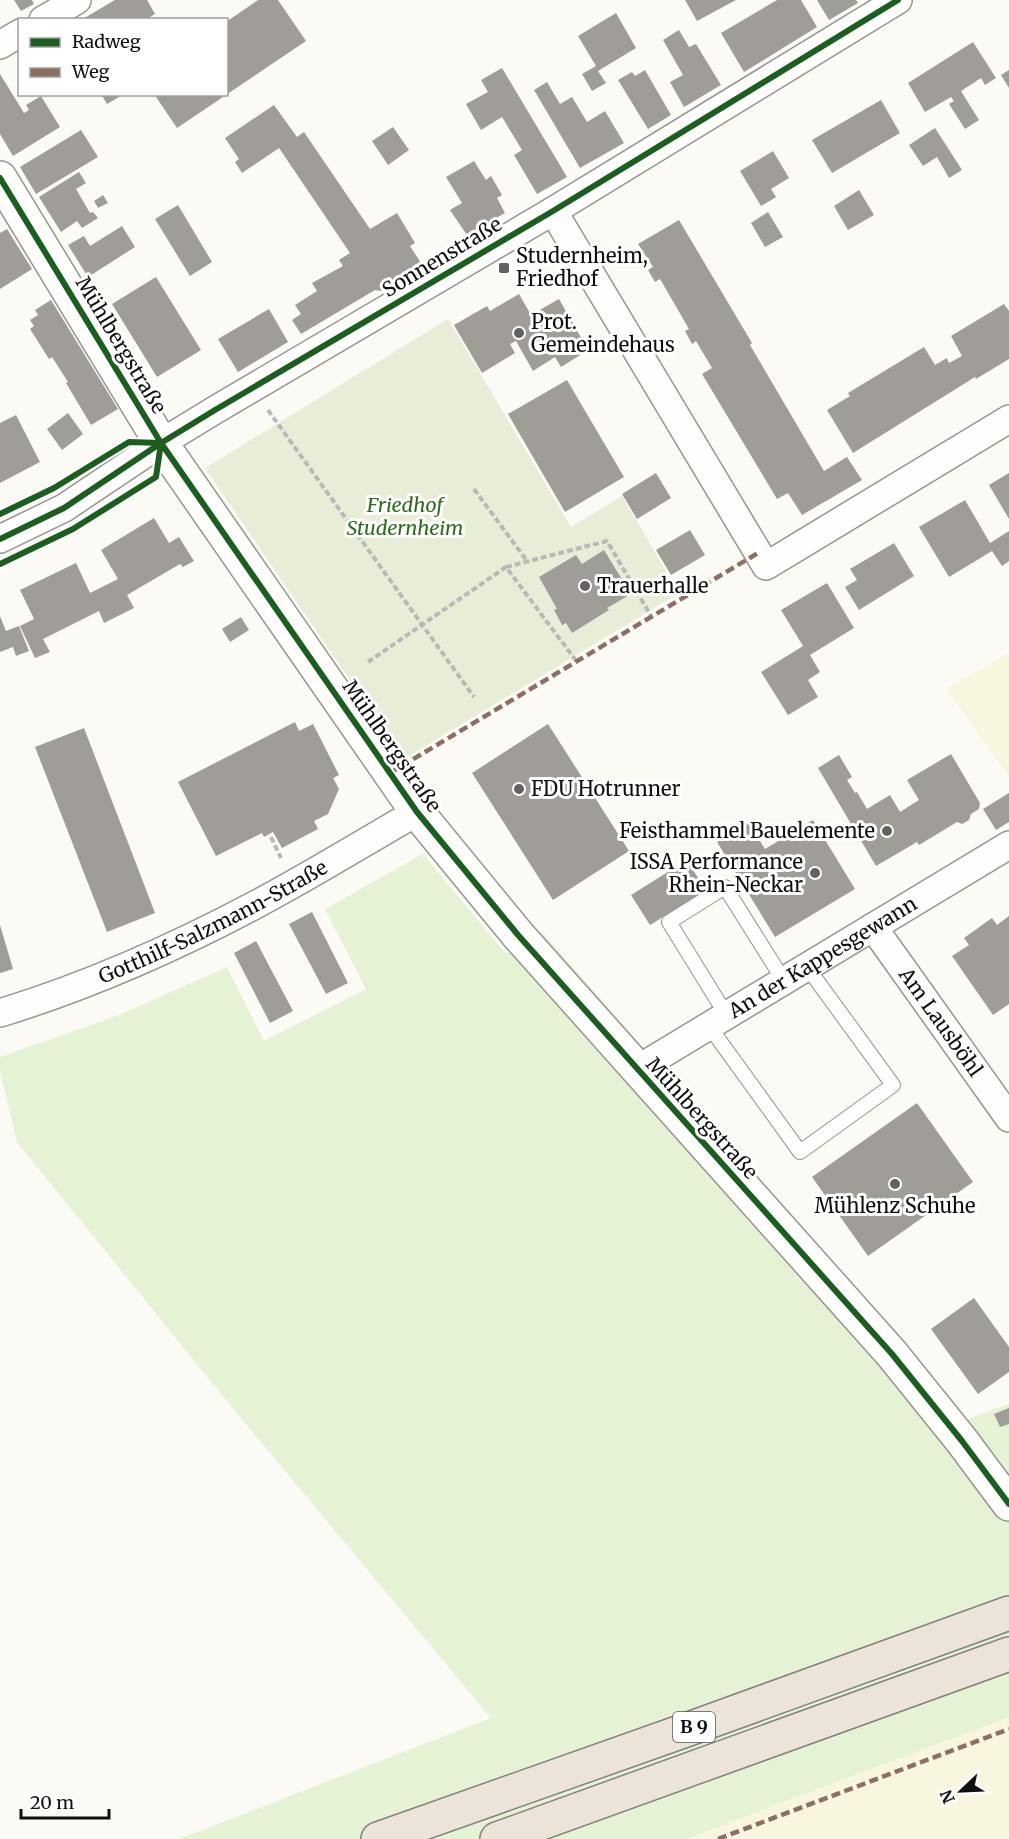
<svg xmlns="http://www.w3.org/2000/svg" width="1009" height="1839" viewBox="0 0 1009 1839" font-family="Merriweather,serif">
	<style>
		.farmland { fill: #f9f6e0 }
		.green { fill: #e6f2d4 }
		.cemetery { fill: #e8edd7 }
		.building { fill: #a09d99 }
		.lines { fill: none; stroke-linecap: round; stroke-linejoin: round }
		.service-casing { stroke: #969592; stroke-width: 16 }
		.minor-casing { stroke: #969592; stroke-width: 30 }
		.tertiary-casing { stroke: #969592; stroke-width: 36 }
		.trunk-casing { stroke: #83827f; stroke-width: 36 }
		.path { stroke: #b9b9b8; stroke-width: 4; stroke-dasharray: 6 3; stroke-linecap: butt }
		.service { stroke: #fffefd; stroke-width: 14 }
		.minor { stroke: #fffefd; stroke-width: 27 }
		.tertiary { stroke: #fffefd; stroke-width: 33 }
		.trunk { stroke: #ece4d8; stroke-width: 33 }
		.quiet { stroke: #8d6e63; stroke-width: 4.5; stroke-dasharray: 9 4.5; stroke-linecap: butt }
		.cycleway-casing { stroke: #fff; stroke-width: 10 }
		.cycleway { stroke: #1b5e20; stroke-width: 6 }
		.poi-dot { fill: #62615f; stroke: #fff; stroke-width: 2 }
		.labels { text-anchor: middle; stroke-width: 6; stroke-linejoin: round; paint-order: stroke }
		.shield { fill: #fff; stroke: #575757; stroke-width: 1.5 }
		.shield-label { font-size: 18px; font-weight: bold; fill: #0f0f0f }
		.poi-label { font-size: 20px; fill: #0f0f0f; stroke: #fff; text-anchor: start }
		.street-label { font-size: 20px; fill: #0f0f0f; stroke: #fff }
		.park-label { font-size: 20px; font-style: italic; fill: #2e6a1c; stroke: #fff }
	</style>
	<rect width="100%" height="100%" fill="#fcfaf4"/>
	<path class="farmland" d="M1009,652v125l-63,-88z
		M1009,1717v122h-323z"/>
	<path class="green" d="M423,854l82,99 37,-21 360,412 61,77 46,-17v313l-323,122h-507l312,-121 -261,-313 -213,-263 -17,-71v-14l119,-42 108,-48 37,74 102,-52 -41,-80z"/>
	<path class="cemetery" d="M448,319l123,208 51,-31 57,97 -275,166 -199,-291z"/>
	<path class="building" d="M14,0h18l2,4 -13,7z
		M115,0h32l8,14 -10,6h-64z
		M258,0h20l28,41 -129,87 -23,-34h72v-72z
		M685,0h51l-39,21z
		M777,0h24l16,27 -73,45 -23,-39z
		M817,0h39l2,3 -29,17z
		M616,13l20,35 -38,23 8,12 -14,8 -10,-17 14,-8 -18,-30z
		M679,30l10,17 7,-3 25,41 -37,22 -14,-25 13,-7 -20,-35z
		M973,42l23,36 -11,7 -4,-7 -20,13 18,29 -14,9 -16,-25 5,-3 -3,-4 -26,15 -17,-29z
		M502,68l65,109 -30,17 -23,-39 8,-5 -20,-33 -21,13 -15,-26 22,-12 -7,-12z
		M645,70l26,45 -23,14 -30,-49 14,-8 3,4z
		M1009,70v18l-8,-13z
		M0,74l24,39 5,-3 -3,-5 15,-9 19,31 -47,29 -13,-22z
		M547,82l13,22 12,-7 15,25 18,-11 19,32 -44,25 -46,-78z
		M101,94h23l-17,10z
		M881,100l19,33 -68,40 -20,-33z
		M274,105l23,32 7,-5 66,97 27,-16 18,30 -5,3 11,17 -33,20 -2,5 -6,3 -5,-1 -74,44 -9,-14 9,-6 -6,-9 22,-14 -5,-8 31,-17 -4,-6 11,-7 -71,-105 -37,25 -7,-11 4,-3 -14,-21z
		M393,127l16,23 -21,15 -16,-24z
		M935,128l27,42 -13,8 -12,-21 -14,9 -14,-21z
		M81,130l17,27 -62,37 -16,-27z
		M773,151l16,27 -18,11 5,8 -15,9 -21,-35z
		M474,161l12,19 5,-4 11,19 -5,3 8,15 -38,22 -17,-25 12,-7 -16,-26z
		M79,172l7,11 -10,6 14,24 3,-1 5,6 -16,10 -5,-7 -16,11 -22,-35z
		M859,190l15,25 -26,15 -14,-24z
		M103,195l5,8 -10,5 -4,-7z
		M178,205l34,57 -22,14 -35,-57z
		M768,212l15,25 -18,10 -14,-24z
		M679,220l73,123 -2,2 74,126 23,-14 15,23 -60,35 -14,-22 -11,6 -75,-125 10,-6 -16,-27 -4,3 -7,-13 4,-2 -29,-50 -5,3 -7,-12 5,-3 -15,-23z
		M122,226l13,21 -47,30 -20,-32 16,-9 6,10z
		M7,229l25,40 -32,20v-56z
		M156,277l45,73 -44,27 -45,-73z
		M519,294l12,21 28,-16 24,42 -3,2 5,9 -24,15 -6,-10 -22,14 -17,-30 -6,3 5,9 -33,20 -28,-48 33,-19 3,5z
		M51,300l67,109 -27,16 -25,-42 2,-1 -16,-25 -3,2 -19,-30 4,-3 -4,-6 8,-5 -3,-5z
		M1004,304l5,7v48l-33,20 -1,-2 -122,76 -26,-43 23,-14 -2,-3 76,-46 11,18 12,-7 2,5 13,-7 -11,-20z
		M269,309l19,33 -50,30 -20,-33z
		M567,380l57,97 -59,35 -57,-98z
		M68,413l15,21 -21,16 -15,-21z
		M16,415l24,47 -40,21v-60z
		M656,473l15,25 -34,21 -15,-25z
		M1009,473v46l-20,-34z
		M965,500l25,43 19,-12v30l-7,5 -10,-15 -43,26 -30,-50z
		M154,518l15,25 10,-6 15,24 -11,6 -3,-3 -53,31 7,13 -30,15 -5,-12 -56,28 7,13 -15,6 -15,-32 14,-7 -14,-29 56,-27 14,30 28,-14 -17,-29z
		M690,530l15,25 -34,20 -15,-25z
		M894,543l20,33 -55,34 -14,-23 12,-7 -7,-11z
		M604,550l27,44 -24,14 2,2 -37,23 -6,-10 -4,2 -8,-15 3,-1 -18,-32 37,-22 6,9z
		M827,583l27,45 -44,27 10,17 -12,8 10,17 -30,18 -27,-43 42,-26 -22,-36z
		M0,616l6,15 13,-5 10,25 -13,5 -3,-9 -13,5z
		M241,617l8,13 -19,12 -8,-13z
		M295,722l4,9 14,-7 26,51 -6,3 6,11 -11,25 -14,7 4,8 -36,19 -9,-16 -9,5 -2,-4 -46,23 -38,-74z
		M548,724l81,127 -76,49 -81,-127z
		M84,728l71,185 -48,19 -72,-185z
		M951,754l29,49 -1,6 -8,5 -2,6 -7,4 -5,-2 -38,23 -2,-3 -41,24 -58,-98 21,-13 13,22 -5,3 8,13 2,-1 10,17 23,-14 10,17 19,-12 -12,-20z
		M1009,793v29l-13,8 -13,-21z
		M813,820l42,69 -80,48 -58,-95 32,-19 16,26z
		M687,860l19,31 -56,34 -19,-30z
		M312,912l36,71 -22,11 -37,-70z
		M1009,916v88l-16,11 -41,-59 17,-11 -5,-7 28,-20 5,7z
		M0,925l13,44 -13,4z
		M256,941l37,70 -23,12 -36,-70z
		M917,1103l56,79 -105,74 -56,-79z
		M974,1298l35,49v25l-31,22 -47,-65z
		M1009,1408v16l-9,3 -6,-13z"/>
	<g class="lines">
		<defs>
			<path id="service" d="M727,1016l-58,-94 56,-35 59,94
				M709,1026l91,126 93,-67 -86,-118"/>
			<g id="minor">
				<path d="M43,20l34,-20"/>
				<path d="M0,45l20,-12"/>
				<path d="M553,211l213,355 243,-147"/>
				<path d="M0,539l64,-31 97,-65 54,-33 338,-199 345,-211"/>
				<path id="s1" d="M873,927l136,191"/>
				<path id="s2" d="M0,1013c88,-27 174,-65 255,-108 55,-29 108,-62 162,-93"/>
				<path id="s3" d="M636,1070l373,-225"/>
			</g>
			<path id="tertiary" d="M0,178l161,265 256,369 101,123 374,419 70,87 47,63"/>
			<path id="trunk" d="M378,1839l308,-109 323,-117
				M497,1839l512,-185"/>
		</defs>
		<use href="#service" class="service-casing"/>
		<use href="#minor" class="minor-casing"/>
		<use href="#tertiary" class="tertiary-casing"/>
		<use href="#trunk" class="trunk-casing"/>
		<path class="path" d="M268,410l206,287
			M474,489l53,72
			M506,567l101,-26 44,75
			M368,662l138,-95 71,95
			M271,837l10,21"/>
		<use href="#service" class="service"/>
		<use href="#minor" class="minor"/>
		<use href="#tertiary" class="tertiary"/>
		<use href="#trunk" class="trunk"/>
		<path class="quiet" d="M390,773l368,-220
			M718,1839l291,-110"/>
		<defs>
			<path id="cycleway" d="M0,178l161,265 256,369 101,123 374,419 70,87 47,63
				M0,514l54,-26 75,-46 32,1
				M0,539l64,-31 97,-65 54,-33 338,-199 345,-211
				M0,564l73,-35 83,-52 5,-34"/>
		</defs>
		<use href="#cycleway" class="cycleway-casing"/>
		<use href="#cycleway" class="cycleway"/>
	</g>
	<g class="poi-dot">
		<rect x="498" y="262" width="12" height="12" rx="3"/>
		<circle cx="519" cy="333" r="6"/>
		<circle cx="585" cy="586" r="6"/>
		<circle cx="519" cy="789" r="6"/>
		<circle cx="887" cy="831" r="6"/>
		<circle cx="815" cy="873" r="6"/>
		<circle cx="895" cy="1184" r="6"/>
	</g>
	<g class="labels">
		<rect class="shield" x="673" y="1712" width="42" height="30" rx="4.5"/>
		<g class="shield-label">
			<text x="694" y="1733">B 9</text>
		</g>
		<g class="poi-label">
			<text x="516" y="263">Studernheim,<tspan x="516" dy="23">Friedhof</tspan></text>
			<text x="531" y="329">Prot.<tspan x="531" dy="23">Gemeindehaus</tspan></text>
			<text x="597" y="593">Trauerhalle</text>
			<text x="531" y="796">FDU Hotrunner</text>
			<text x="875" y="838" text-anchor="end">Feisthammel Bauelemente</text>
			<text x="803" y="869" text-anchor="end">ISSA Performance<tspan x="803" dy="23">Rhein-Neckar</tspan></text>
			<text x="895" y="1213" text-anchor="middle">Mühlenz Schuhe</text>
		</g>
		<g class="street-label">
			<text transform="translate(442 257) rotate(-31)" y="7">Sonnenstraße</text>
			<text transform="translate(121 345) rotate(59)" y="7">Mühlbergstraße</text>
			<text transform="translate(392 746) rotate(55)" y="7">Mühlbergstraße</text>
			<text dy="7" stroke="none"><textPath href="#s2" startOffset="232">Gotthilf-Salzmann-Straße</textPath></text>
			<text dy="7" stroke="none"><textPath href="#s3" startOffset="218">An der Kappesgewann</textPath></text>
			<text dy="7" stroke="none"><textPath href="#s1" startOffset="117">Am Lausböhl</textPath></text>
			<text transform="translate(702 1118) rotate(48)" y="7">Mühlbergstraße</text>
		</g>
		<g class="park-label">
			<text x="405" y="512">Friedhof<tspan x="405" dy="23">Studernheim</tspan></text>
		</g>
	</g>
	<rect x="18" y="18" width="210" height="78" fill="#ffffff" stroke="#9f9f9f" stroke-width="1.5"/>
	<rect x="30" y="38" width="30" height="9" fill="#1b5e20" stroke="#9f9f9f" stroke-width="1.5"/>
	<text x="72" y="48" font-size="18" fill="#0f0f0f">Radweg</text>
	<rect x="30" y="68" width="30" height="9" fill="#8d6e63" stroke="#9f9f9f" stroke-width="1.5"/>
	<text x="72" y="78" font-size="18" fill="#0f0f0f">Weg</text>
	<g transform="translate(961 1791) rotate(247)" stroke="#ffffff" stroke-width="4.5" paint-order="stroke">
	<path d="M0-4.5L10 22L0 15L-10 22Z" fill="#0f0f0f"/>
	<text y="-9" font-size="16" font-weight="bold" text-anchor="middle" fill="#0f0f0f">N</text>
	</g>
	<path d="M21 1809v9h88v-9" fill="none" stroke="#0f0f0f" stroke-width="3"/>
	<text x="30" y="1809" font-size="18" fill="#0f0f0f" stroke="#ffffff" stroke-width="4.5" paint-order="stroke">20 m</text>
</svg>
